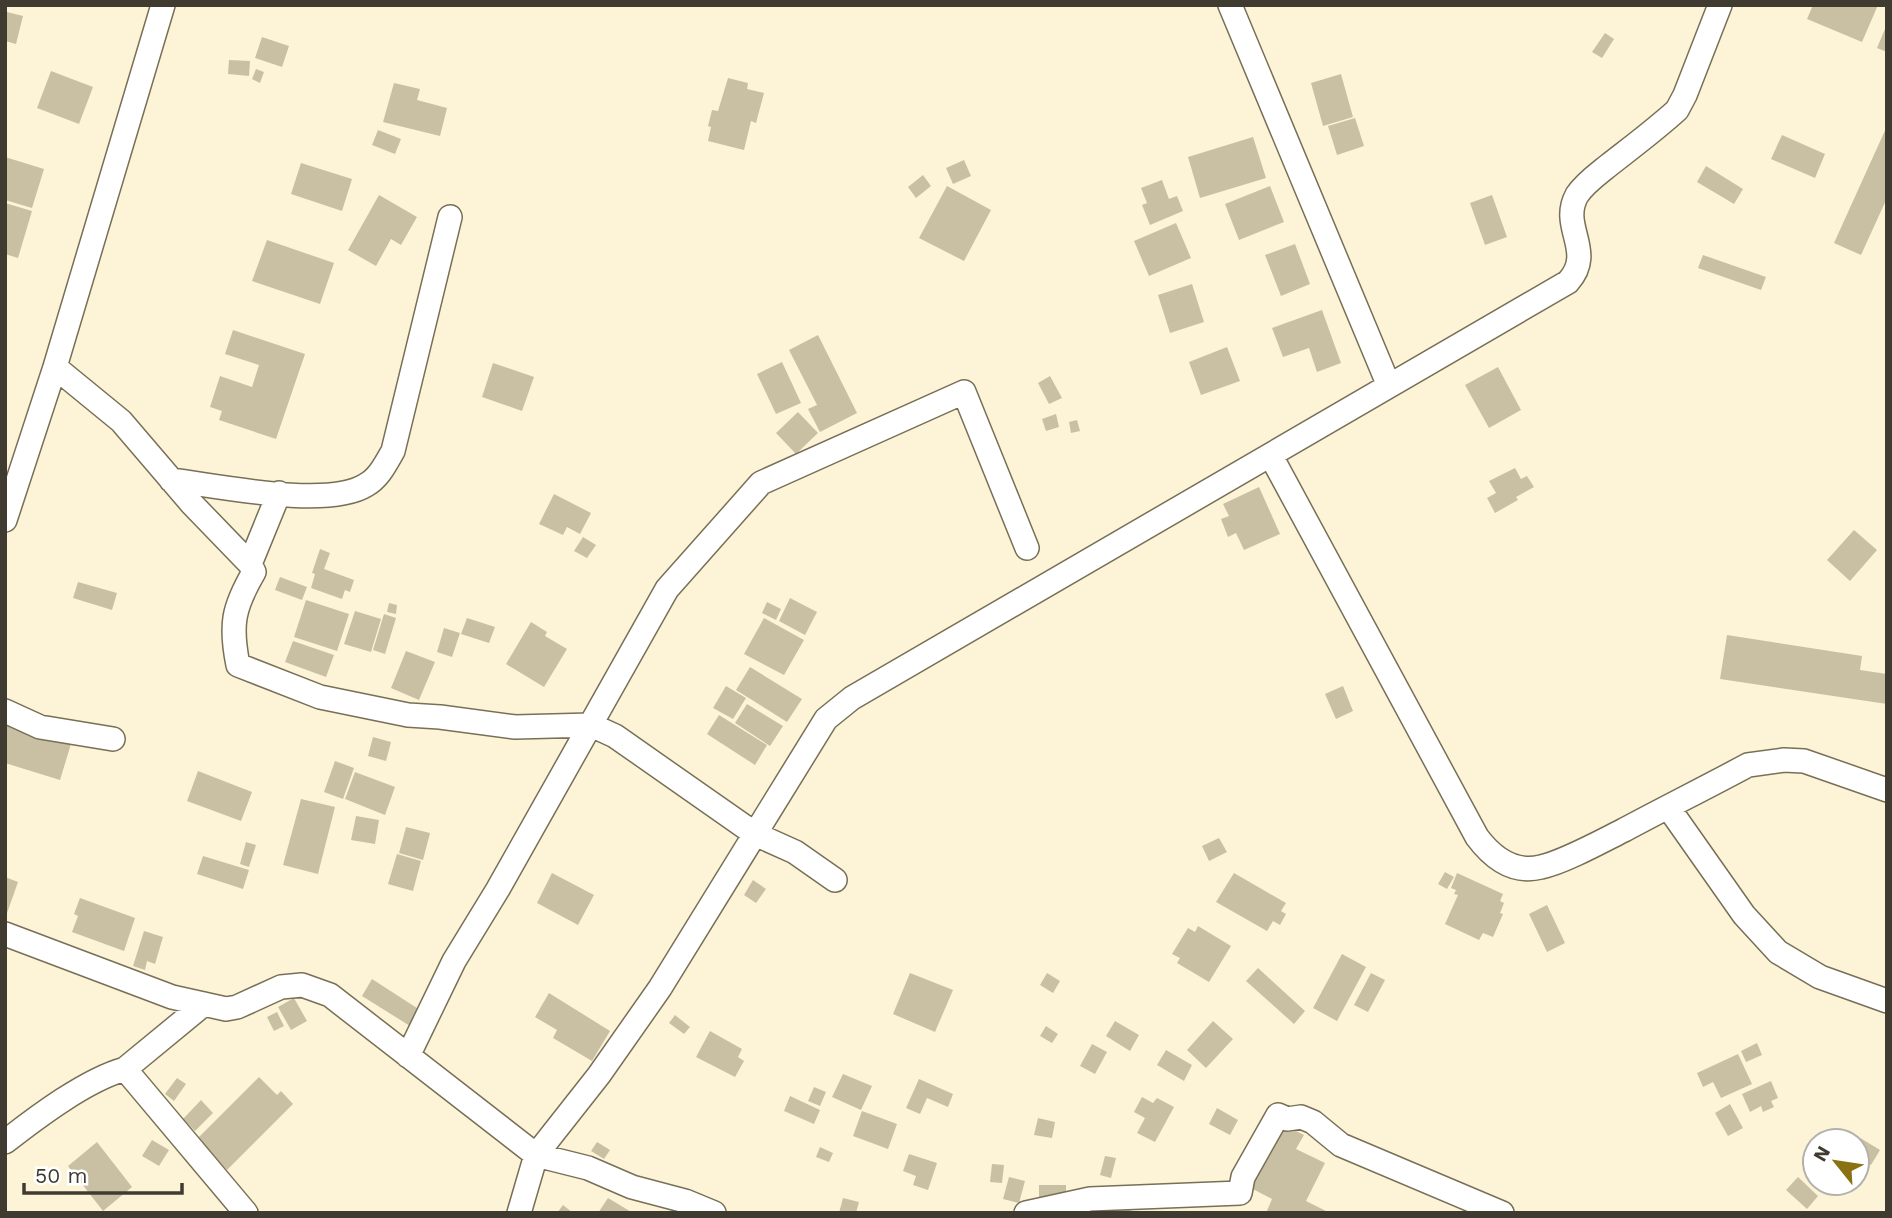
<svg xmlns="http://www.w3.org/2000/svg" width="1892" height="1218" viewBox="0 0 1892 1218" font-family="'Work Sans',sans-serif">
	<style>
		.building { fill: #c9c0a4 }
		.lines { fill: none; stroke-linecap: round; stroke-linejoin: round }
		.minor-casing { stroke: #776f56; stroke-width: 26 }
		.minor { stroke: #fff; stroke-width: 23 }
	</style>
	<rect width="100%" height="100%" fill="#fdf4d7"/>
	<path class="building" d="M1813,5h65l-16,37 -55,-23z
		M7,12l16,4 -7,28 -11,-3z
		M1887,24v28l-10,-4z
		M1605,33l9,6 -12,19 -10,-6z
		M262,37l27,9 -7,21 -27,-9z
		M229,60l21,1 -1,15 -21,-2z
		M256,69l8,3 -4,11 -8,-4z
		M51,71l42,16 -14,37 -42,-16z
		M1341,74l12,43 -30,9 -12,-43z
		M728,78l20,5 -1,6 17,4 -8,30 -5,-2 -7,29 -36,-9 3,-14 -3,-1 4,-16 6,1z
		M394,83l26,6 -3,11 30,8 -7,28 -57,-14z
		M1355,118l9,28 -27,9 -9,-29z
		M1887,126v72l-26,57 -27,-12z
		M378,130l23,9 -6,15 -23,-9z
		M1782,135l43,19 -10,24 -44,-19z
		M1253,137l13,41 -66,20 -12,-41z
		M5,157l39,12 -12,39 -27,-8z
		M964,160l7,16 -18,8 -7,-16z
		M301,163l51,16 -10,32 -51,-17z
		M1706,166l37,23 -9,15 -37,-22z
		M923,175l8,11 -15,12 -8,-11z
		M1162,180l7,19 8,-3 6,15 -33,14 -8,-20 5,-2 -6,-15z
		M947,186l44,24 -27,51 -45,-23z
		M1270,186l14,36 -45,18 -14,-36z
		M379,195l38,22 -16,28 -10,-6 -15,27 -28,-16z
		M1492,195l15,42 -22,8 -15,-42z
		M5,203l27,8 -14,47 -13,-4z
		M1176,223l15,35 -42,18 -15,-35z
		M267,240l67,23 -14,41 -68,-23z
		M1295,244l15,40 -29,12 -16,-41z
		M1703,255l63,22 -5,13 -63,-22z
		M1192,284l12,38 -34,11 -12,-38z
		M1322,310l19,53 -24,9 -8,-24 -26,9 -11,-29z
		M233,330l72,24 -29,85 -57,-19 3,-9 -12,-4 10,-31 32,11 7,-22 -34,-11z
		M818,335l39,78 -37,19 -12,-23 9,-4 -28,-55z
		M1227,347l13,34 -39,14 -12,-33z
		M782,362l19,41 -25,11 -19,-40z
		M493,363l41,14 -12,34 -40,-14z
		M1498,367l23,43 -32,18 -24,-43z
		M1050,376l12,22 -13,6 -11,-21z
		M798,412l20,21 -22,21 -20,-21z
		M1056,414l3,13 -13,4 -4,-12z
		M1077,420l3,11 -9,2 -2,-11z
		M1515,468l6,11 6,-3 7,11 -18,10 2,3 -23,13 -8,-15 9,-5 -7,-12z
		M1259,487l21,47 -36,16 -8,-17 -8,4 -7,-18 8,-3 -6,-12z
		M554,494l37,19 -11,21 -13,-7 -4,8 -24,-11z
		M1854,530l23,20 -27,31 -23,-21z
		M583,537l13,8 -9,13 -13,-7z
		M320,549l10,4 -6,16 30,11 -4,12 -5,-2 -3,9 -31,-11 4,-14 -3,-1z
		M280,577l27,10 -5,13 -27,-10z
		M78,582l39,11 -5,17 -39,-12z
		M790,598l27,14 -12,23 -26,-14z
		M306,600l43,14 -12,37 -43,-14z
		M767,602l14,7 -5,11 -14,-7z
		M389,603l8,2 -1,9 -9,-2z
		M355,611l26,8 -10,33 -27,-8z
		M384,614l12,4 -11,36 -12,-4z
		M467,618l28,9 -6,16 -28,-9z
		M764,618l40,22 -20,35 -40,-21z
		M531,622l16,10 -2,4 22,13 -23,38 -38,-23z
		M444,628l16,5 -8,24 -15,-5z
		M1727,635l135,21 -2,14 27,4v30l-167,-25z
		M293,641l41,14 -8,22 -41,-15z
		M406,651l29,11 -16,38 -28,-12z
		M750,667l52,32 -15,23 -51,-32z
		M726,686l20,12 -13,21 -20,-11z
		M1343,686l10,25 -17,8 -11,-25z
		M747,704l36,22 -13,20 -35,-23z
		M719,715l48,30 -12,20 -48,-31z
		M5,724l66,20 -11,36 -55,-17z
		M373,737l18,5 -5,19 -18,-5z
		M335,761l19,7 -11,31 -19,-7z
		M198,771l54,21 -11,29 -54,-20z
		M355,772l40,15 -10,28 -40,-16z
		M301,799l34,8 -17,67 -35,-9z
		M356,816l23,4 -4,24 -24,-4z
		M406,827l24,6 -7,27 -24,-7z
		M1219,838l8,14 -18,9 -7,-15z
		M246,842l10,3 -7,22 -9,-3z
		M397,854l24,7 -8,30 -25,-7z
		M203,856l46,14 -6,19 -46,-15z
		M1445,872l9,5 -7,12 -9,-5z
		M552,873l42,22 -16,30 -41,-22z
		M1234,873l52,30 -5,8 5,3 -6,11 -7,-4 -6,10 -51,-29z
		M1457,873l46,21 -3,7 4,2 -4,10 3,1 -10,23 -10,-4 -4,7 -34,-16 13,-29 -4,-1 2,-4 -5,-2z
		M5,877l13,5 -12,34h-1z
		M753,880l13,9 -10,14 -12,-8z
		M80,898l55,20 -11,33 -52,-19 6,-16 -4,-2z
		M1547,905l18,38 -18,9 -18,-38z
		M1198,926l33,20 -22,36 -32,-19 3,-5 -8,-4 16,-26 7,4z
		M144,931l19,6 -8,27 -8,-3 -2,9 -12,-4z
		M1342,954l24,13 -29,54 -24,-13z
		M1258,968l47,43 -11,13 -48,-43z
		M910,973l43,17 -18,42 -42,-18z
		M1047,973l13,8 -7,12 -13,-8z
		M1371,973l14,7 -17,32 -14,-7z
		M372,979l48,31 -10,16 -48,-30z
		M549,993l61,38 -18,30 -39,-23 4,-8 -22,-13z
		M294,998l13,23 -16,9 -13,-23z
		M277,1012l7,14 -10,5 -7,-14z
		M675,1015l15,12 -6,7 -15,-11z
		M1115,1021l24,14 -9,16 -24,-15z
		M1213,1021l20,18 -27,29 -19,-18z
		M1046,1026l12,8 -6,9 -12,-7z
		M710,1031l32,18 -4,8 6,4 -9,16 -39,-20z
		M1757,1043l5,12 -16,7 -5,-11z
		M1092,1044l15,8 -12,22 -15,-8z
		M1166,1050l26,15 -8,16 -27,-16z
		M1738,1054l14,30 -31,14 -8,-16 -10,5 -6,-14z
		M843,1074l29,12 -11,24 -29,-13z
		M259,1077l18,18 4,-4 12,13 -66,66 -30,-31z
		M177,1078l9,6 -12,17 -9,-7z
		M919,1079l34,15 -5,13 -21,-9 -7,16 -14,-6z
		M1771,1081l7,17 -7,3 3,6 -11,5 -2,-6 -11,6 -8,-18z
		M814,1087l12,5 -6,14 -12,-5z
		M790,1096l30,14 -6,14 -30,-13z
		M1142,1097l11,6 4,-5 17,9 -19,35 -18,-9 8,-15 -11,-6z
		M201,1100l12,13 -18,18 -12,-12z
		M1730,1104l13,24 -15,8 -13,-23z
		M1217,1108l21,12 -8,15 -21,-11z
		M862,1111l35,13 -9,25 -35,-13z
		M1038,1118l17,4 -3,16 -18,-3z
		M1278,1122l26,13 -8,14 29,14 -19,38 24,12h-64l6,-14 -25,-13z
		M1852,1133l28,17 -9,15 -14,-8v-16h-10z
		M152,1140l17,10 -10,16 -17,-10z
		M97,1142l35,45 -29,24 -35,-45z
		M597,1142l13,8 -6,9 -13,-8z
		M820,1147l13,6 -4,9 -13,-5z
		M909,1154l28,9 -9,27 -15,-5 3,-9 -13,-5z
		M1105,1156l11,2 -5,20 -11,-3z
		M992,1164l12,1 -2,18 -12,-1z
		M1009,1177l16,4 -6,22 -16,-4z
		M1798,1177l20,19 -11,13 -21,-19z
		M1039,1185h27v15h-27z
		M608,1198l25,15h-35z
		M843,1198l16,4 -3,11h-17z
		M1130,1202l1,11h-45v-7z
		M563,1205l10,8h-16z"/>
	<g class="lines">
		<defs>
			<path id="minor" d="M1230,5l159,381
				M55,367l66,54 71,83 58,60 4,8c-21,36 -24,53 -16,93l82,32 88,18 32,2 75,10 76,-2 24,11 140,98 40,18 40,28
				M1271,456l206,381c15,20 36,37 64,30 23,-5 61,-26 83,-37 41,-22 83,-43 124,-65l36,-5 20,1 83,29
				M171,480c47,6 157,29 195,5 13,-7 20,-22 27,-34l57,-234
				M5,520l50,-153 108,-362
				M250,564l29,-71
				M5,711l35,16 73,12
				M1668,807l76,108 34,37 42,25 67,24
				M5,934l167,63 54,12 11,-2 44,-20 21,-2 28,10 206,160 52,13 44,19 53,14 29,12
				M408,1056l46,-95 44,-72 169,-300 94,-106 203,-91 63,156
				M125,1069l121,144
				M5,1142c32,-25 81,-62 120,-73l79,-65
				M519,1213l17,-58 63,-80 61,-87 166,-269 26,-21 716,-416c28,-31 -9,-55 9,-87 8,-12 21,-21 32,-30 23,-18 46,-35 68,-55l8,-15 35,-90
				M1026,1213l64,-14 150,-6 3,-16 35,-62 9,4 14,-2 12,5 28,23 161,68"/>
		</defs>
		<use href="#minor" class="minor-casing"/>
		<use href="#minor" class="minor"/>
	</g>
	<rect width="1892" height="1218" fill="none" stroke="#3f3b30" stroke-width="14"/>
	<g transform="translate(1836 1162) rotate(300)"><circle r="33" fill="#ffffff" stroke="#b2b1ac" stroke-width="2"/>
	<path d="M0-5L12 26L0 18L-12 26Z" fill="#8a7113"/>
	<text y="-10" font-size="19" font-weight="bold" text-anchor="middle" fill="#3f3b30">N</text>
	</g>
	<path d="M24 1183v10h158v-10" fill="none" stroke="#3f3b30" stroke-width="3.5"/>
	<text x="35" y="1183" font-size="21" fill="#3f3b30" stroke="#ffffff" stroke-width="5" paint-order="stroke">50 m</text>
</svg>
